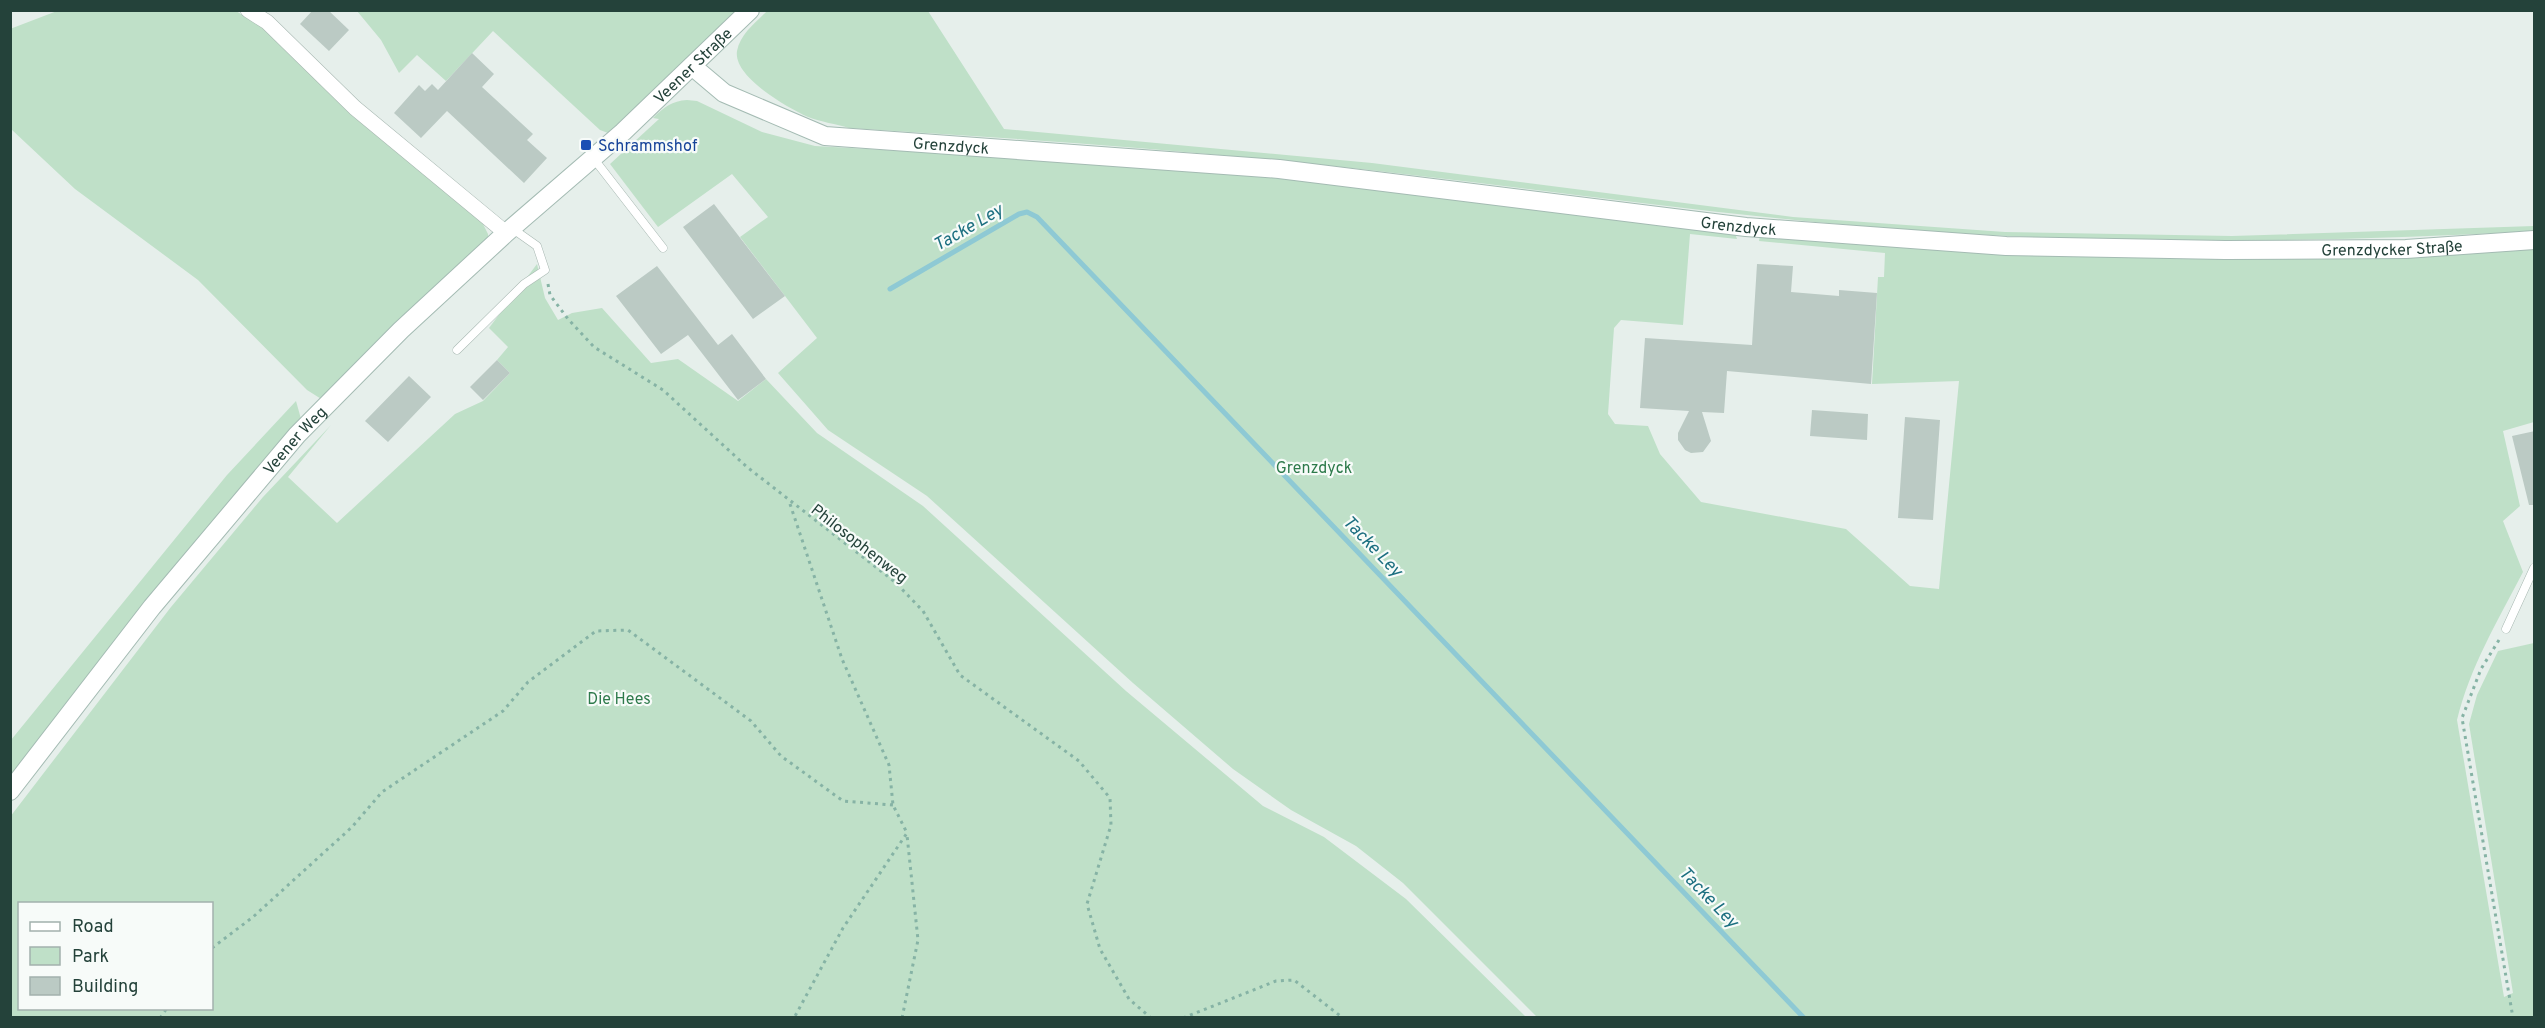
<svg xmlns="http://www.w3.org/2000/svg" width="2545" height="1028" viewBox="0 0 2545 1028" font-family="Overpass,sans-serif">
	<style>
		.green { fill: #bfe0c8; fill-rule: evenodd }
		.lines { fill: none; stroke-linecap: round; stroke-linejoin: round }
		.stream { stroke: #8ec9d4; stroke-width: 5 }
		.building { fill: #bbcac4 }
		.lane-casing { stroke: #a8b8b2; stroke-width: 9 }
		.street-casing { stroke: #a8b8b2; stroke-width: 16 }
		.secondary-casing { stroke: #a4bbb3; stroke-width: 20 }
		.path { stroke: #86b3a5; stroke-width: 3; stroke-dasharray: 3 4.5; stroke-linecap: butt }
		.lane { stroke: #fff; stroke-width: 8 }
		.street { stroke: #fff; stroke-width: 15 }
		.secondary { stroke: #fff; stroke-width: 18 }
		.transit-dot { fill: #1a4fb4; stroke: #f7fbf9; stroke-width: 2 }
		.labels { text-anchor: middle; stroke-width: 4.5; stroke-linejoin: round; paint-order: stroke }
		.street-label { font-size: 16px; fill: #24423a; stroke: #f7fbf9 }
		.transit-label { font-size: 16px; fill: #164399; stroke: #f7fbf9; text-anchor: start }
		.park-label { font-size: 16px; fill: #2d7a4b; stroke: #f7fbf9 }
		.water-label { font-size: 18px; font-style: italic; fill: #1c6f80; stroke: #f7fbf9 }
	</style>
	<rect width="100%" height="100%" fill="#e6efeb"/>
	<path class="green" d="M57,11h179l26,16 220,195 6,12v10l-162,158 -19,-12 -109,-110 -123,-91 -64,-60 -1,-100z
		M357,11h383l-132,122 -8,-3 -107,-99 -47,50 -29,-26 -18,18 -18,-33z
		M767,11h161l76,118 368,34 421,54 212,15 227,4 302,-10v5c-175,10 -351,13 -526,5 -230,-10 -456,-47 -685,-71 -158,-17 -316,-27 -474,-37 -13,-4 -28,-6 -41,-11 -21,-10 -75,-40 -71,-66 3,-17 19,-29 30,-40z
		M687,100l10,1 65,31 53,14 315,18 204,20 401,49 2,6 -47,-5 -7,91 -62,-5 -7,8 -6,86 7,10 33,2 12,28 41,48 145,27 64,57 29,3 20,-208 -87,3 6,-107h6l1,-24 -126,-12 1,-5c159,15 317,22 476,22 99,0 199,-7 298,-10v174l-31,9 17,75 -17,15 20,51c-25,48 -53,95 -66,148l47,277 9,-4 -44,-269 8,-29 21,-44 36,-8v374h-997l-134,-134 -47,-37 -65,-36 -58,-41 -100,-86 -206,-187 -99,-66 -50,-57 39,-35 -77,-101 28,-20 -36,-43 -74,53 -48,-63 49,-45 -6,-1c11,-11 19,-17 34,-18z
		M537,264l8,34 13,22 14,-7 30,-5 49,55 27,-4 60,42 28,-22 51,54 106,73 203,185 137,115 61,31 82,62 120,118h-1515l-1,-200 161,-210 92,-110 68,-72 -43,52 49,46 118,-109 28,-13 27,-28 -13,-13 11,-13 -19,-19zM20,904h192v104h-192z
		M296,401l7,25 -292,350v-36l216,-265z"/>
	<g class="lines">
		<path class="stream" d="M890,289l129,-75 8,-2 10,5 767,801"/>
	</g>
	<path class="building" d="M313,10h15l21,20 -20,21 -29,-27z
		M472,53l22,21 -12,13 51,47 -6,6 20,18 -23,25 -77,-72 -26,27 -27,-25 25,-28 6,6 7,-7 6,6z
		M714,204l71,92 -32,23 -70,-92z
		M1757,264l36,2 -2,26 48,4v-6l38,3 -6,91 -144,-13 -3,42 -22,-1 9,29 -8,11 -12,1 -6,-3 -7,-10v-7l11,-22 -49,-3 5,-70 107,7z
		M657,266l61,79 14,-11 34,45 -28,21 -50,-65 -27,19 -45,-58z
		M497,360l13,13 -27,27 -13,-13z
		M409,376l22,21 -43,45 -23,-21z
		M1812,410l56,4 -1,26 -57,-4z
		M1905,417l35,3 -7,100 -35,-2z
		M2535,431v74h-6l-17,-69z"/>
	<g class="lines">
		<defs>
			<path id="lane" d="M594,159l69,89
				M457,350l67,-66 21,-14 -8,-24 -24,-17
				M2506,629l28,-61"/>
			<path id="street" d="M248,10l19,12 88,86 151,125"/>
			<g id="secondary">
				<path id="s1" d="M692,66l32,27 101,43 454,33 467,58 260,19 219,4 181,-1 128,-9"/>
				<path id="s2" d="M10,791l142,-184 145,-172 104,-105 105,-97 117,-101 127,-122"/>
			</g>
		</defs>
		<use href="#lane" class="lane-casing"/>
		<use href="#street" class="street-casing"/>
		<use href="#secondary" class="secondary-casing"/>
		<path class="path" d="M548,284l2,11 18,24 26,28 69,43 84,77 148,115 28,29 37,64 119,86 31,37 1,27 -24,79 13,45 29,50 22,19
			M790,504l52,155 47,106 4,40 14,28 -64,95 -49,90
			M2499,640l-18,29 -19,49 51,300
			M212,948l41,-31 99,-90 30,-35 121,-81 25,-29 68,-51 32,-1 123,91 30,35 62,45 50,4
			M160,1018l7,-10
			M902,1018l16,-78 -11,-105
			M1183,1018l93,-37 18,-1 49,38"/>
		<use href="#lane" class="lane"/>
		<use href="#street" class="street"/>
		<use href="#secondary" class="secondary"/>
	</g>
	<rect class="transit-dot" x="580" y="139" width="12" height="12" rx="3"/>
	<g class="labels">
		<g class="street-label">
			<text dy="6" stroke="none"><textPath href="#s2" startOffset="999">Veener Straße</textPath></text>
			<text dy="6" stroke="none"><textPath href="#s1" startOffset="278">Grenzdyck</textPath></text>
			<text dy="6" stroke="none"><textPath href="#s1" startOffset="1070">Grenzdyck</textPath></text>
			<text dy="6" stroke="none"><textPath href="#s1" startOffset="1724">Grenzdycker Straße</textPath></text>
			<text dy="6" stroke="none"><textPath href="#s2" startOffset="452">Veener Weg</textPath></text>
			<text transform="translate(860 543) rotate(38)" y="6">Philosophenweg</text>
		</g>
		<g class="transit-label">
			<text x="598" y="151">Schrammshof</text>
		</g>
		<g class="park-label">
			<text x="1314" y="473">Grenzdyck</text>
			<text x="619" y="704">Die Hees</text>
		</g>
		<g class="water-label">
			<text transform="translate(968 227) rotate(-30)" y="6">Tacke Ley</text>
			<text transform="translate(1373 546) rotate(46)" y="6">Tacke Ley</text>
			<text transform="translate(1709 897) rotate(46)" y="6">Tacke Ley</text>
		</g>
	</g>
	<rect width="2545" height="1028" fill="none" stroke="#24423a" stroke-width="24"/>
	<rect x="18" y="902" width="195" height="108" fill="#f7fbf9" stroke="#a3b1ad" stroke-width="1.5"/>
	<rect x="30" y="922" width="30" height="9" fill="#ffffff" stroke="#a3b1ad" stroke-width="1.5"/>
	<text x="72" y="932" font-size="18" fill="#24423a">Road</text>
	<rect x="30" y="947" width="30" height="18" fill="#bfe0c8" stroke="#a3b1ad" stroke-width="1.5"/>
	<text x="72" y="962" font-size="18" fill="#24423a">Park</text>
	<rect x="30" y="977" width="30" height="18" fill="#bbcac4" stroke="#a3b1ad" stroke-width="1.5"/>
	<text x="72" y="992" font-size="18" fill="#24423a">Building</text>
</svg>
